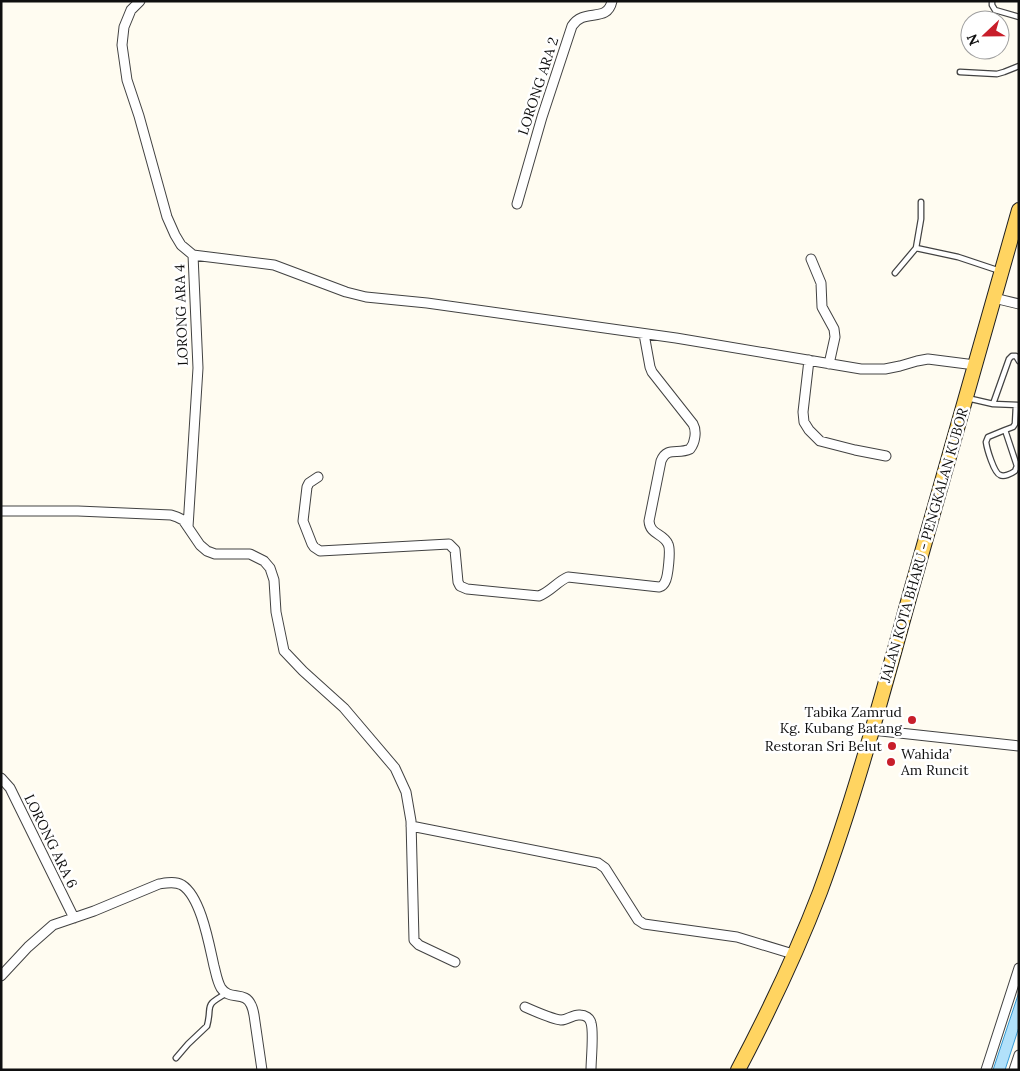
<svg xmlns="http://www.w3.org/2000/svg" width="1020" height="1071" viewBox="0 0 1020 1071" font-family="Lora,serif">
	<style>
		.water { fill: #b2e1fa; stroke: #349ad5 }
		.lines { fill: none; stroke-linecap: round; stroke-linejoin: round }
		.lane-casing { stroke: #424242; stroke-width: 7 }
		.street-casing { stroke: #424242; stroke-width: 11 }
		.primary-casing { stroke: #202020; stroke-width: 16 }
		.lane { stroke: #fff; stroke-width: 4.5 }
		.street { stroke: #fff; stroke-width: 9 }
		.primary { stroke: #ffd461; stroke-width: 14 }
		.poi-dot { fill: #c81e2a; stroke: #fff; stroke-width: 2 }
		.labels { text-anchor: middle; stroke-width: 5; stroke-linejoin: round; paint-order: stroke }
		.street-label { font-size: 14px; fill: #0f0f0f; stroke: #fff }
		.poi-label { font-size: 14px; fill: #0f0f0f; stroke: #fff; text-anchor: end }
	</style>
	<rect width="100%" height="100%" fill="#fffcf1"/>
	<path class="water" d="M1019,992v35l-14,43h-12z"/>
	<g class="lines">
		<defs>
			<path id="lane" d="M992,1v4l3,5 24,7
				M960,72l37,2 7,-2 15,-6
				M916,248l42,9 42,14
				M895,273l21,-25 5,-29v-17
				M967,398l26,6 26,1
				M993,404l16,-45 3,-3h4l3,5
				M1005,430l-17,7 -2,5c1,7 8,31 14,33 4,2 11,-1 15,-4l2,-5 -12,-36 8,-3 2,-3 1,-19
				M176,1058l12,-14 19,-18c6,-22 -5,-19 20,-33"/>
			<path id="street" d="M140,1l-9,9 -7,17 -2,18 5,35 12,36 28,101 8,18 6,10 12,10 5,113 -10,159
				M517,204l25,-87 30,-91c12,-19 35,-2 40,-25
				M193,255l81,10 72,27 20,5 61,6 249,35 185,31h24l15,-3 17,-5 11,-2 47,6
				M811,259l10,24 1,24 12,22 1,8 -6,27
				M994,298l25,6
				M809,360l-6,52 1,10 5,8 11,11 35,9 31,6
				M318,477l-9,6 -2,4 -4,34 9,23 2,3 6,4 129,-7 6,6 3,32 2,4 7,3 72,7c11,-4 19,-15 29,-19l91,10c3,-1 4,-1 6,-5 3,-5 6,-33 3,-38 -5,-11 -18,-9 -19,-23l12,-60c6,-15 17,-6 29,-12 5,-6 7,-18 3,-25l-41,-52 -2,-5 -6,-33
				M1,511h77l93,4 6,2 6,3 17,25 7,6 8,3h35l14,7 6,7 4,12 2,32 8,39 19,20 41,37 51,60 11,24 5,29 3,119 5,5 36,17
				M872,730l147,16
				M1,778l9,10 64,130
				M411,826l187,37 7,5 33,52 6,4 93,13 56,17
				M1,976l27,-29 25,-22 41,-14 65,-27c7,-1 16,-3 23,1 19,12 27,59 32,81 2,7 3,15 7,22 7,10 16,6 24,10 6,3 8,11 9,17l8,55
				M525,1007c9,4 27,12 36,13 7,0 12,-6 19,-5 5,0 10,3 11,8 3,9 0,36 0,47
				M986,1070l33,-102
				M1014,1070l5,-15"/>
			<path id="primary" d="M738,1070c30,-57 59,-118 82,-178 36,-98 63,-200 91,-301 36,-127 72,-254 108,-381"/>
		</defs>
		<use href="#lane" class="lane-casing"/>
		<use href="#street" class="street-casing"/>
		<use href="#primary" class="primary-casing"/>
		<use href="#lane" class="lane"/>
		<use href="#street" class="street"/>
		<use href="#primary" class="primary"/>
	</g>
	<g class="poi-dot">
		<circle cx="912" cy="720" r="5"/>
		<circle cx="892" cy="746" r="5"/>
		<circle cx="891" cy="762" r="5"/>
	</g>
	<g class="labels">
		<g class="street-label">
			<text transform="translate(538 86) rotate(-72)" y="5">LORONG ARA 2</text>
			<text transform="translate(181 315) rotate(-92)" y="5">LORONG ARA 4</text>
			<text transform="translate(924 545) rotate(-74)" y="5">JALAN KOTA BHARU - PENGKALAN KUBOR</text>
			<text transform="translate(51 841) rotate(64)" y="5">LORONG ARA 6</text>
		</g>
		<g class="poi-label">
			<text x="902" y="717">Tabika Zamrud<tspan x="902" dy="16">Kg. Kubang Batang</tspan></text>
			<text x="882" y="751">Restoran Sri Belut</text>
			<text x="901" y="759" text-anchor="start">Wahida’<tspan x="901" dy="16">Am Runcit</tspan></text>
		</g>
	</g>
	<rect width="1020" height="1071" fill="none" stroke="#0f0f0f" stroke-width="5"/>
	<g transform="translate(985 35) rotate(248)"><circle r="24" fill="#ffffff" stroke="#9f9f9f"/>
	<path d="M0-4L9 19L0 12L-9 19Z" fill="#c81e2a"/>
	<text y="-8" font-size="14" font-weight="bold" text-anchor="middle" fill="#0f0f0f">N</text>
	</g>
</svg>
